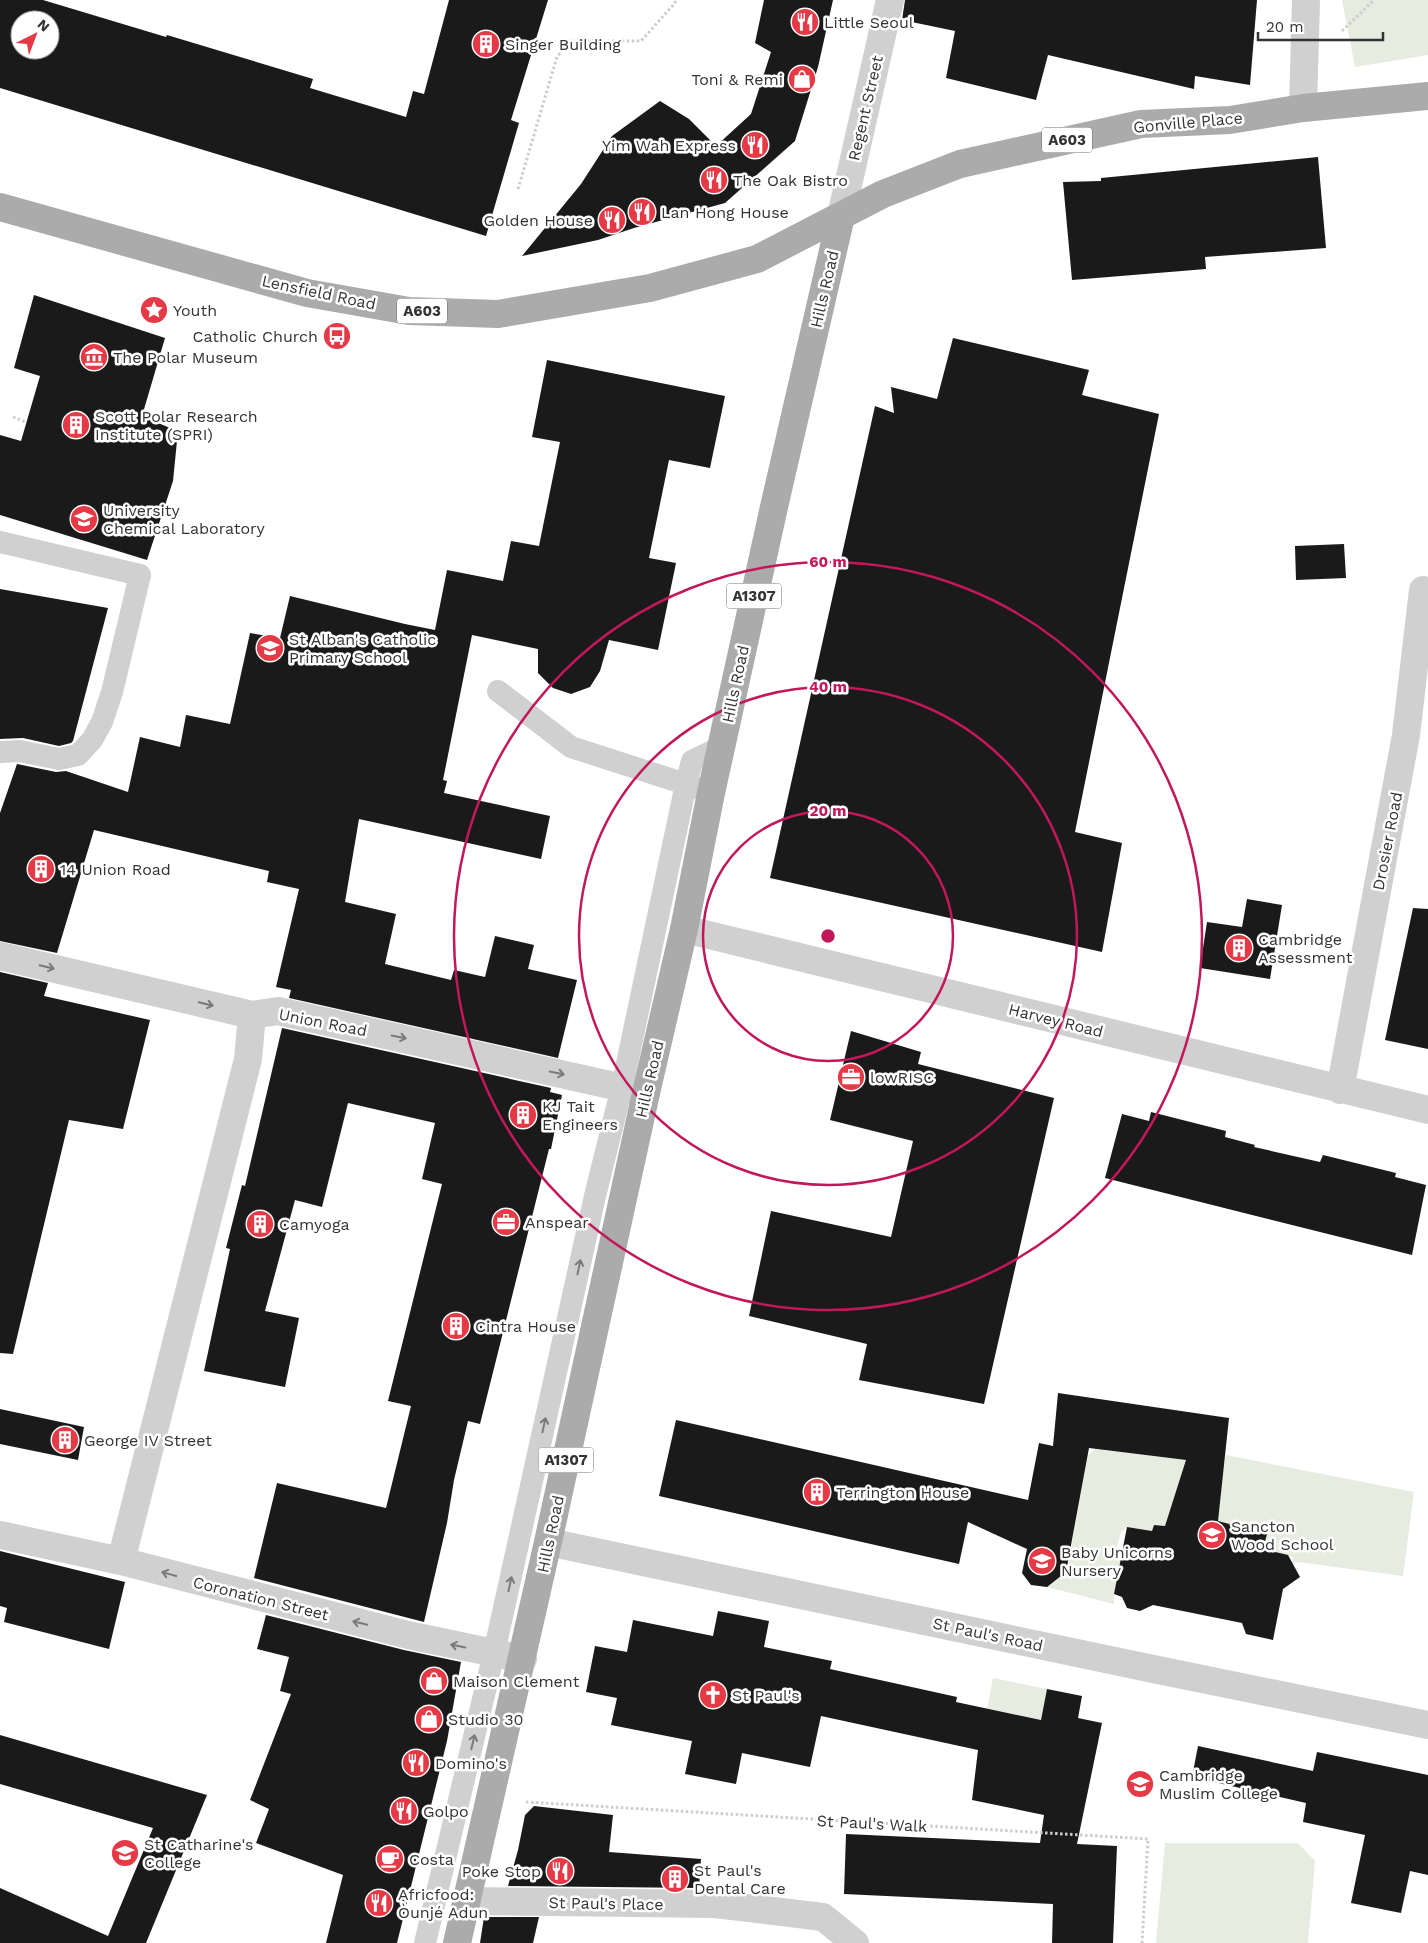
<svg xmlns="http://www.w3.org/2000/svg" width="1428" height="1943" viewBox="0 0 1428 1943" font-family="'Work Sans',sans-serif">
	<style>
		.green { fill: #e6ecdf }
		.building { fill: #1a1a1a; fill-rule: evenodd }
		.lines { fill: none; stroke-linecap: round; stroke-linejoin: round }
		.path { stroke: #cdcdcd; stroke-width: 3; stroke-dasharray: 2.5 2.5; stroke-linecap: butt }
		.lane { stroke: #d0d0d0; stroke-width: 22 }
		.street { stroke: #d0d0d0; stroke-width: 28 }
		.primary { stroke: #ababab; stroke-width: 28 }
		.oneway { stroke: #7a7a7a }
		.ring { fill: none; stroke: #c2185b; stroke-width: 2.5 }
		.labels { text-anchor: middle; stroke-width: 5; stroke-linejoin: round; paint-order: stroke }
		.shield { fill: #fff; stroke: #707070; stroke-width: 1 }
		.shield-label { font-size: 15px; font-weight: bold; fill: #333 }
		.poi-label { font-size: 16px; fill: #333; stroke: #fff; text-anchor: start }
		.street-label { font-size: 16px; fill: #333; stroke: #fff }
		.centre { fill: #c2185b; stroke: #fff; stroke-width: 2.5 }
		.ring-label { font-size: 15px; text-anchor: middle; font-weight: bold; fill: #c2185b; stroke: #fff; stroke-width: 5; stroke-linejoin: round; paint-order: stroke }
	</style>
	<rect width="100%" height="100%" fill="#fff"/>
	<path class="green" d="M1342,0h86v55l-73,12z
		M1095,1449l129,16 2,-10 188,37 -11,84 -105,-14 -6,1 1,-6 -30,-8 3,-15 -96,-24 -5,16 -11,-1 -2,6 -25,-4 -6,5 -4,15 6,8 -9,39v10l-67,-17 16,-30 6,1 19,-103z
		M993,1678l54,11 -6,31 -54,-11z
		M1165,1843h133l17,18 -7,82h-152z"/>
	<path class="building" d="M0,0h43l123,37 1,-2 146,44 -3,9 96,29 7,-26 11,3 25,-94h99l-37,120 8,3 -33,113 -486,-148zM20,20h30v30h-30z
		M764,0h69l-15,67 -23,74 -70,62 -91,25 -36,12 -76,16 59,-72 31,-48 48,-35 29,18 27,27 35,-32 20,-62 -16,-9z
		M905,0h352l-7,85 -55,-9 -1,13 -146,-34 -12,45 -90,-22 9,-47 -53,-11z
		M1318,157l8,91 -121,9 1,12 -134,11 -9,-98 38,-1v-3z
		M34,295l131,43 -23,78 28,12 7,13 -4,40 -26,79 -147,-45v-80l21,6 19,-65 -26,-8z
		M953,338l136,32 -7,25 77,19 -84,418 47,11 -20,109 -332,-74 105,-472 19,7 -3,-26 46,12z
		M547,360l178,36 -15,72 -41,-8 -20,98 27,5 -18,87 -49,-10 -9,31 -10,16 -19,7 -18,-6 -15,-15v-24l-66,-14 -29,145 4,1 -3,12 106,23 -9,43 -182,-40 -14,83 51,12 -11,50 66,16 3,-10 31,7 10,-41 39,9 -6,24 49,11 -19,78 -269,-60 2,-8 -15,-3 23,-98 -32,-7 2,-11 -175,-41 -37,123 -57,-12v-128l17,-49 39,8 10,-1 62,21 12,-55 40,10 6,-32 44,9 20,-91 30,5 10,-42 115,28 30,6 12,-60 56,11 8,-40 28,5 21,-104 -28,-5z
		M1344,544l2,34 -50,2 -1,-34z
		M0,589l108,19 -35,133 -2,2 -12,3 -36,-8 -23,1z
		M1247,899l35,6 -12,74 -70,-11 7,-46 35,5z
		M1413,908l15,1v140l-43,-9z
		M0,972l48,11 -4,13 106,24 -27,109 -54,-9 -56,234 -13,-1z
		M282,1028l269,60 -1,4 12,3 -11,54h-2l-69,275 -12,-3 -14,59 -7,43 -23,99 -170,-44 23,-95 109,25 25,-102 -23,-5 54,-217 -20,-5 13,-56 -87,-20 -26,104 -27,-7 -30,111 34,7 -14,69 -81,-16 26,-122 -4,-1 16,-63 3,1z
		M851,1031l70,21 -3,12 136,34 -70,306 -125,-24 8,-36 -118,-28 22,-105 120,26 22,-96 -83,-21z
		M1151,1112l75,19 -1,6 30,8 -1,2 66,15 3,-7 73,18 -1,4 31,8 -14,70 -307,-77 17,-64 27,7z
		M1058,1393l171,25 -11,103 49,13 -4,15 25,6 12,22 -17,12 -10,51 -27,-6 -4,-11 -89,-18 -13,6 -13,-3 -5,-11 -8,-3 13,-67 25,4 2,-6 11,1 21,-66 -97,-12 -23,124 -19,15 -16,-2 -9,-12 5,-24 -59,-27 -9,42 -300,-68 17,-76 352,80 11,-57 14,3z
		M0,1409l84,18 -6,33 -78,-16z
		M0,1551l125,31 -16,67 -105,-27 3,-14 -7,-2z
		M718,1611l51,10 -5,26 68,14 -2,8 127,28 -1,5 85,18 6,-31 35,7 -4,22 24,5 -25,121 40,2 -4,97h-61l1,-39 -209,-10 2,-60 194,9 4,-28 -72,-15 6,-50 -157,-34 -11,51 -68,-14 -6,31 -51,-10 7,-33 -81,-16 6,-27 -31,-6 9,-46 32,6 6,-32 80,16z
		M266,1615l138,35 57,12 -14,79 -50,202h-71l17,-68 -87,-32 13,-34 -19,-9 41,-106 -11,-3 9,-34 -32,-8z
		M0,1735l207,60 -61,148h-146v-55l108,48 45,-108 -153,-44z
		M1198,1746l115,25 4,-19 111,23v100l-18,-4 -9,42 -50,-10 14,-68 -62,-13 3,-19 -114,-26z
		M534,1806l79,9 -4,37 92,7 -2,29 -191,-2 10,-36 7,-35z
		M484,1917h55l-6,26h-53z"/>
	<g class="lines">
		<path class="path" d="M1342,31l32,-31
			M518,189l39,-132 13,-16h71l34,-38v-3
			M13,417l13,5
			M526,1802l622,37 -6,104"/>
		<path class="lane" d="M0,542l140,33 -28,117 -10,30 -10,18 -14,15 -19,4 -39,-8 -20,1
			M498,691l73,56 130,42
			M425,1943l69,-290 101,-457 27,-109 64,-303 6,-23 29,-14"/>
		<path class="street" d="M1303,108l3,-108
			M841,216l49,-216
			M684,929l744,181
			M0,956l252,59 26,-4 368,82
			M1340,1090l66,-355 17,-145
			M0,1535l121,26 287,74 115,24
			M548,1542l610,128 270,55
			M121,1561l127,-502 4,-44
			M467,1901l248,3 108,13 32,26"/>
		<path class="primary" d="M0,207l307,86 102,18 89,3 152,-26 107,-29 126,-65 77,-30 181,-40 89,-4 73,-12 125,-12
			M457,1943l91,-401 98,-449 38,-164 27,-136 63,-286 67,-291"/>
	</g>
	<defs><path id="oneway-shaft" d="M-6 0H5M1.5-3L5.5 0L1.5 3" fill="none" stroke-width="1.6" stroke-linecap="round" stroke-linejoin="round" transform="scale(1.25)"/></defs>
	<g class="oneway">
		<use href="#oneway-shaft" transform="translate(47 967) rotate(13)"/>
		<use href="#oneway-shaft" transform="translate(206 1004) rotate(13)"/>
		<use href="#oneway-shaft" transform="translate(399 1037) rotate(12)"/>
		<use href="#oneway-shaft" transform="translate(557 1073) rotate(12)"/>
		<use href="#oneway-shaft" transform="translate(579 1267) rotate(-78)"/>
		<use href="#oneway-shaft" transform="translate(544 1425) rotate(-78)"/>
		<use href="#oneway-shaft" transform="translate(169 1574) rotate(-165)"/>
		<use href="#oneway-shaft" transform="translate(510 1584) rotate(-78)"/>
		<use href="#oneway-shaft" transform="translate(360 1623) rotate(-166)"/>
		<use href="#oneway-shaft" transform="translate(458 1646) rotate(-168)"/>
		<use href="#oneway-shaft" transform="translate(473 1742) rotate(-77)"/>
	</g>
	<g class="ring">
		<circle cx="828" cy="936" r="125"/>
		<circle cx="828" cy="936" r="249"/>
		<circle cx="828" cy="936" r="374"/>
	</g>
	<defs>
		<symbol id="restaurant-disc" viewBox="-11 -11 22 22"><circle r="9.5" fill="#e63946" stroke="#fff"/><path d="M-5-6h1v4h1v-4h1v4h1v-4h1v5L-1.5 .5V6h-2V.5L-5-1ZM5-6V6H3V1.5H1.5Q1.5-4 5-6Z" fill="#fff"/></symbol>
		<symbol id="building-disc" viewBox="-11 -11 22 22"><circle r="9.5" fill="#e63946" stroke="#fff"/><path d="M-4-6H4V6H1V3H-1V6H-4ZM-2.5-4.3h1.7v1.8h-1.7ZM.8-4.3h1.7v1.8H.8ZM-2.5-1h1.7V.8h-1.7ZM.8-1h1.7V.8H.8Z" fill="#fff"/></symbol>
		<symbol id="shop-disc" viewBox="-11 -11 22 22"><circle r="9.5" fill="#e63946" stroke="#fff"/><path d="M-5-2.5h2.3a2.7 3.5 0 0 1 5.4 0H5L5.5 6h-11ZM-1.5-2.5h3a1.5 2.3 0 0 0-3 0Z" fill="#fff"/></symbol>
		<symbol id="sight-disc" viewBox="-11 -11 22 22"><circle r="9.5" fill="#e63946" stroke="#fff"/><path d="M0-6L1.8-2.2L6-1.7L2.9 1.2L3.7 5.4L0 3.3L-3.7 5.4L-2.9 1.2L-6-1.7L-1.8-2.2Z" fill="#fff"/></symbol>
		<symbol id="bus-disc" viewBox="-11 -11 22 22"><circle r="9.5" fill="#e63946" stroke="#fff"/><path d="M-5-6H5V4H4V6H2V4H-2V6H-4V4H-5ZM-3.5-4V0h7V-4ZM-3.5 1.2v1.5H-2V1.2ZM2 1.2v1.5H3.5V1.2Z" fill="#fff"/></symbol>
		<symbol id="museum-disc" viewBox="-11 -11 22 22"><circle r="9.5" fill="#e63946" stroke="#fff"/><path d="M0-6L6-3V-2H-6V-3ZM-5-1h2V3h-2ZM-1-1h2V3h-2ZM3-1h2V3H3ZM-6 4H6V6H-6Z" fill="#fff"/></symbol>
		<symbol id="university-disc" viewBox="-11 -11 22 22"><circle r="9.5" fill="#e63946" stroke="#fff"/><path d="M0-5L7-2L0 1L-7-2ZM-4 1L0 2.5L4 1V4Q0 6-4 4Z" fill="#fff"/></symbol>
		<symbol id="school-disc" viewBox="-11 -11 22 22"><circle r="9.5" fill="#e63946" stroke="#fff"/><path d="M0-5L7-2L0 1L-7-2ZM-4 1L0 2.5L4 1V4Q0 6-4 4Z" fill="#fff"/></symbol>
		<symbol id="office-disc" viewBox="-11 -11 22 22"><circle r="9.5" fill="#e63946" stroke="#fff"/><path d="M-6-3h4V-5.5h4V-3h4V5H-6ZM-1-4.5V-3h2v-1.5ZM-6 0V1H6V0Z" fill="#fff"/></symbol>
		<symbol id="church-disc" viewBox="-11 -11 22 22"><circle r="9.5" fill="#e63946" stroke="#fff"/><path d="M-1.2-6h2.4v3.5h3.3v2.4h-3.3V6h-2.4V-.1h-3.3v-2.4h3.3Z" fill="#fff"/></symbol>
		<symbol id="cafe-disc" viewBox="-11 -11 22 22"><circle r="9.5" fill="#e63946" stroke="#fff"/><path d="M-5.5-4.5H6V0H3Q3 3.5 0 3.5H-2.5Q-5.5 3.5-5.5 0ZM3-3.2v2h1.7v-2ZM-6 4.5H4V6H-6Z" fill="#fff"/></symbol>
	</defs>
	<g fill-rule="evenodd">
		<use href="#restaurant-disc" x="789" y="6" width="32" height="32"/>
		<use href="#building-disc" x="470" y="28" width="32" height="32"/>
		<use href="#shop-disc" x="786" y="63" width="32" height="32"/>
		<use href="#restaurant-disc" x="739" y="129" width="32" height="32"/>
		<use href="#restaurant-disc" x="698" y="164" width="32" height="32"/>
		<use href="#restaurant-disc" x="626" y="196" width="32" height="32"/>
		<use href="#restaurant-disc" x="596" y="204" width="32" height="32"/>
		<use href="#sight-disc" x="138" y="294" width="32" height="32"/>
		<use href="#bus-disc" x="321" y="320" width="32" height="32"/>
		<use href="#museum-disc" x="78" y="341" width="32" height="32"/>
		<use href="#building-disc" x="60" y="409" width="32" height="32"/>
		<use href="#university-disc" x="68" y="503" width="32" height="32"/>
		<use href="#school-disc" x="254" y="632" width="32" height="32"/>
		<use href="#building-disc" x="25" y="853" width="32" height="32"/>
		<use href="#building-disc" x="1223" y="932" width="32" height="32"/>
		<use href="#office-disc" x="835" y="1061" width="32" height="32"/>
		<use href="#building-disc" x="507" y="1099" width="32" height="32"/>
		<use href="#office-disc" x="490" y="1206" width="32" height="32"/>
		<use href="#building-disc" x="244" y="1208" width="32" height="32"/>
		<use href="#building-disc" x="440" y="1310" width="32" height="32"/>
		<use href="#building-disc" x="49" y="1424" width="32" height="32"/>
		<use href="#building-disc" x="801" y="1476" width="32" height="32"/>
		<use href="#school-disc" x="1196" y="1519" width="32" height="32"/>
		<use href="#school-disc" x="1026" y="1545" width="32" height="32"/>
		<use href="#shop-disc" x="418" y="1665" width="32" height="32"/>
		<use href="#church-disc" x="697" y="1679" width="32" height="32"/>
		<use href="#shop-disc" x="413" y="1703" width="32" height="32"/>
		<use href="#restaurant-disc" x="400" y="1747" width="32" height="32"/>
		<use href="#university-disc" x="1124" y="1768" width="32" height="32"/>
		<use href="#restaurant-disc" x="388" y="1795" width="32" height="32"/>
		<use href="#university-disc" x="109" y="1837" width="32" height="32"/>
		<use href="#cafe-disc" x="374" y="1843" width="32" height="32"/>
		<use href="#restaurant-disc" x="544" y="1855" width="32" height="32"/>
		<use href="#building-disc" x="659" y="1863" width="32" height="32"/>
		<use href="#restaurant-disc" x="363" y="1887" width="32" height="32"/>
	</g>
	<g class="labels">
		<g class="shield">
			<rect x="1042" y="127.5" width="50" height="25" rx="4"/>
			<rect x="397" y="298.5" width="50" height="25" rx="4"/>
			<rect x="726.5" y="583.5" width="55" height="25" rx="4"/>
			<rect x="538.5" y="1447.5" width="55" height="25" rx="4"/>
		</g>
		<g class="shield-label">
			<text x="1067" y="145">A603</text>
			<text x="422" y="316">A603</text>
			<text x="754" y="601">A1307</text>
			<text x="566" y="1465">A1307</text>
		</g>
		<g class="poi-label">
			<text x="824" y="28">Little Seoul</text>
			<text x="505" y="50">Singer Building</text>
			<text x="783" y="85" text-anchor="end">Toni &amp; Remi</text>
			<text x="736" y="151" text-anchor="end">Yim Wah Express</text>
			<text x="733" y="186">The Oak Bistro</text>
			<text x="661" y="218">Lan Hong House</text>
			<text x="593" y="226" text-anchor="end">Golden House</text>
			<text x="173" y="316">Youth</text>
			<text x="318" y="342" text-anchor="end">Catholic Church</text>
			<text x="113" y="363">The Polar Museum</text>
			<text x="95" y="422">Scott Polar Research<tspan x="95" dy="18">Institute (SPRI)</tspan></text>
			<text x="103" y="516">University<tspan x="103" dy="18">Chemical Laboratory</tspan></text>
			<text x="289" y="645">St Alban's Catholic<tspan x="289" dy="18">Primary School</tspan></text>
			<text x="60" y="875">14 Union Road</text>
			<text x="1258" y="945">Cambridge<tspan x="1258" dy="18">Assessment</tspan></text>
			<text x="870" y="1083">lowRISC</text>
			<text x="542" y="1112">KJ Tait<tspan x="542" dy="18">Engineers</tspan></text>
			<text x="525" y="1228">Anspear</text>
			<text x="279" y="1230">Camyoga</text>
			<text x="475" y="1332">Cintra House</text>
			<text x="84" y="1446">George IV Street</text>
			<text x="836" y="1498">Terrington House</text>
			<text x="1231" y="1532">Sancton<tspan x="1231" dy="18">Wood School</tspan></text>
			<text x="1061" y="1558">Baby Unicorns<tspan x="1061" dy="18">Nursery</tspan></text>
			<text x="453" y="1687">Maison Clement</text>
			<text x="732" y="1701">St Paul's</text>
			<text x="448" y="1725">Studio 30</text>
			<text x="435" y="1769">Domino's</text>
			<text x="1159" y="1781">Cambridge<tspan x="1159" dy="18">Muslim College</tspan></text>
			<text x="423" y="1817">Golpo</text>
			<text x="144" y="1850">St Catharine's<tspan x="144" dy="18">College</tspan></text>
			<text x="409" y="1865">Costa</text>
			<text x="694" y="1876">St Paul's<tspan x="694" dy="18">Dental Care</tspan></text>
			<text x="541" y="1877" text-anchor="end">Poke Stop</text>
			<text x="398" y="1900">Africfood:<tspan x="398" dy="18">Òunjé Adun</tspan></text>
		</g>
		<g class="street-label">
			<text transform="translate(865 108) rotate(-77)" y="6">Regent Street</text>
			<text transform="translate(1188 122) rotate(-5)" y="6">Gonville Place</text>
			<text transform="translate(824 289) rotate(-77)" y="6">Hills Road</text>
			<text transform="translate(319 292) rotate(12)" y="6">Lensfield Road</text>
			<text transform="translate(735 684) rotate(-78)" y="6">Hills Road</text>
			<text transform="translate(1387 841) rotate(-79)" y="6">Drosier Road</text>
			<text transform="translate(1056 1020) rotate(14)" y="6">Harvey Road</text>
			<text transform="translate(323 1022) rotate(11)" y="6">Union Road</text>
			<text transform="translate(649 1079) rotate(-77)" y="6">Hills Road</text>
			<text transform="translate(550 1534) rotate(-78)" y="6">Hills Road</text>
			<text transform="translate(261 1598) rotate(14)" y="6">Coronation Street</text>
			<text transform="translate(988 1634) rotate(12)" y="6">St Paul's Road</text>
			<text transform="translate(872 1823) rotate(3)" y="6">St Paul's Walk</text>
			<text transform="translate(606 1903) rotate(1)" y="6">St Paul's Place</text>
		</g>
	</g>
	<circle cx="828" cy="936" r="8" class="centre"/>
	<g class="ring-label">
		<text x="828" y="567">60 m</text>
		<text x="828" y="692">40 m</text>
		<text x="828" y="816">20 m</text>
	</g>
	<g transform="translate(35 35) rotate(42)"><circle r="24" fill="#ffffff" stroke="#adadad"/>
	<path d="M0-4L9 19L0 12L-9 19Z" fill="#e63946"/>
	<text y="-8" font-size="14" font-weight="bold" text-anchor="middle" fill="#333333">N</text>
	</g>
	<path d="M1258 32v8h125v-8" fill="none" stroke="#333333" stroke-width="2.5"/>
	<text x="1266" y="32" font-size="15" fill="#333333" stroke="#ffffff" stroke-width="4" paint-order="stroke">20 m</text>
</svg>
